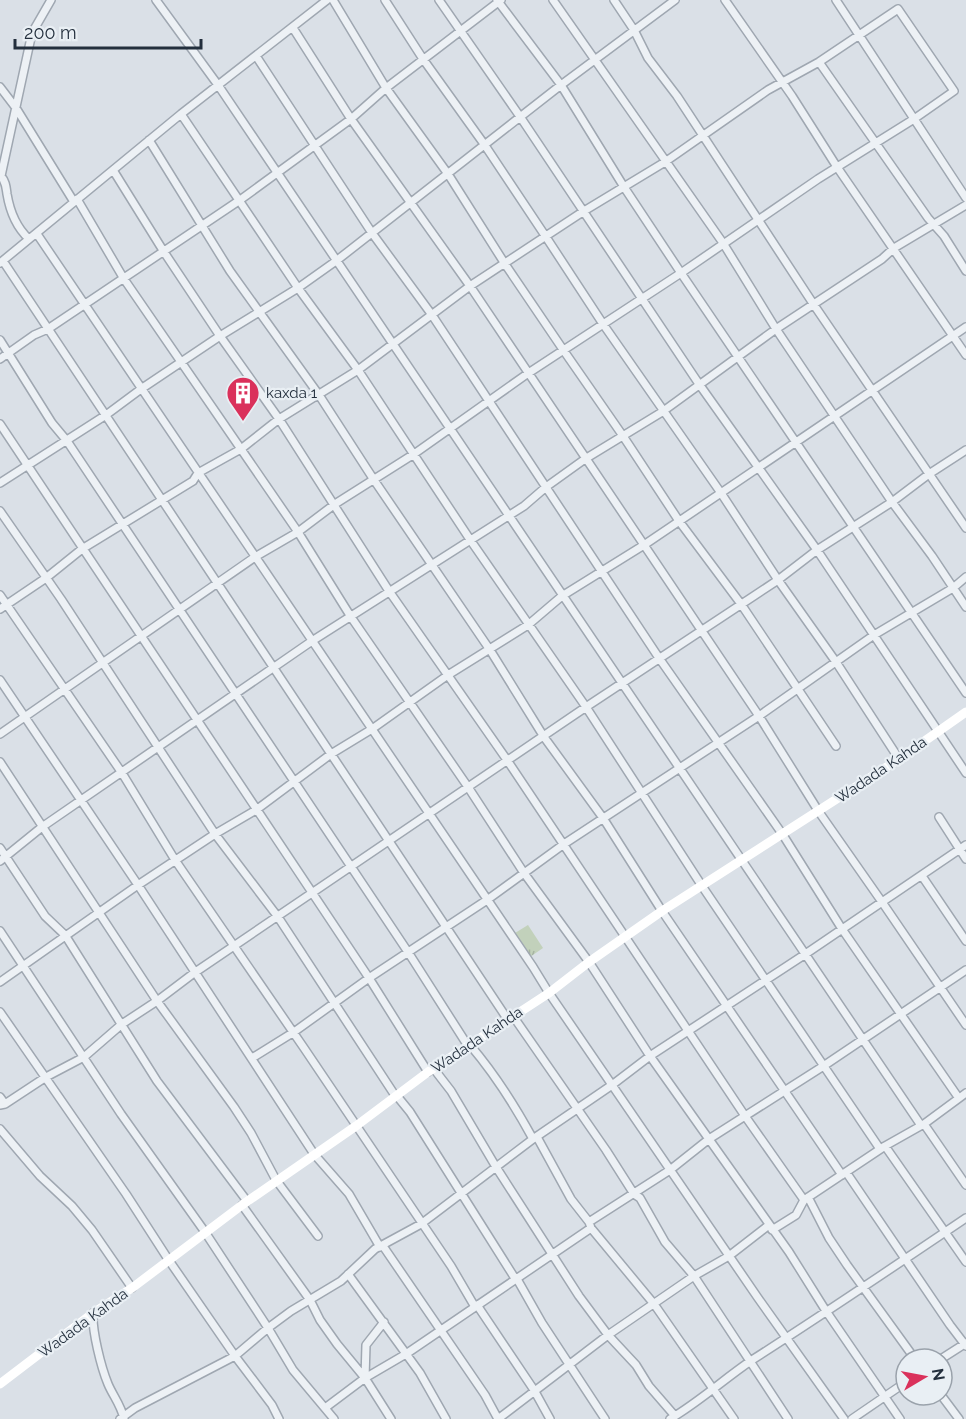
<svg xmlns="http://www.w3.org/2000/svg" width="966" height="1419" viewBox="0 0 966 1419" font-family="Raleway,sans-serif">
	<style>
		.park { fill: url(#park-tufts) }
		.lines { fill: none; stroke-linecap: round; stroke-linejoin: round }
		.minor-casing { stroke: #9fa7b1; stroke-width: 10 }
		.minor { stroke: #edf1f5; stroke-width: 7 }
		.secondary { stroke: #fff; stroke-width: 9 }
		.labels { text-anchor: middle; stroke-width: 4.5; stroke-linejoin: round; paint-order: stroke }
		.poi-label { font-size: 15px; fill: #232f3d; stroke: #e9eff4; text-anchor: start }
		.street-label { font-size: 15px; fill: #232f3d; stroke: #e9eff4 }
	</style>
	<defs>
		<pattern id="park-tufts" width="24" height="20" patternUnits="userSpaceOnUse" patternTransform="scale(1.5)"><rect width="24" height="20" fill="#c2d1bb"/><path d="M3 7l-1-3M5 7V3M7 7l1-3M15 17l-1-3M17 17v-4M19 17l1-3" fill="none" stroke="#a6b4a2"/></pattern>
	</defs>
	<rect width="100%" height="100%" fill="#dae0e7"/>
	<path class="park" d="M528,925l15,23 -13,9 -15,-24z"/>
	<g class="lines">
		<defs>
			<path id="minor" d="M156,0l62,85 702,1039
				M333,0l53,88 62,86 57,90 59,87 59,85 56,85 62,83 95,142
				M385,0l38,59 61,85 62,93 57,87 118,169 57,87 58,82 63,97
				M439,0l82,118 178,266 118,166 149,223
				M497,0l64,85 63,102 57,86 285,420
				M553,0l170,243 53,86 116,173 40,54 34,51
				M614,0l20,30 14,28 29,38 137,209 152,223
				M725,0l67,96 45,71 129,188
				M836,0l130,198
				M293,28l58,91 119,167 289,430 60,96 63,90 84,123
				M256,56l116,177 60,82 227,343 124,177 59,94 116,168
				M819,62l109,156 16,18 22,35
				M0,87l16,21 58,94
				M181,114l117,174 60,82 113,171 115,166 116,179 178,263
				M149,140l81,131 89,124 55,85 116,170 54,87 59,81 59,93 180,264
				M113,170l51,82 56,84 59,83 110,172 118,169 238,356 59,84
				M77,199l47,80 174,253 53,85 117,170 56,86 65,89 61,94 139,196 37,59 74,108
				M37,234l496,733 16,26 209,305 86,121
				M29,239c-13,-12 -19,-27 -22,-45 -1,-7 -1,-12 -6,-18l31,-143 19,-33
				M3,261l505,759
				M0,263l181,-149 146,-114
				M0,340l52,83 15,18 341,511 60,94
				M0,359l34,-24 14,-6 192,-129 111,-81 35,-31 115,-88
				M0,424l369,554 59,94
				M0,483l106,-68 35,-26 79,-53 78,-48 38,-27 225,-176 114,-85
				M0,511l61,88 154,235 63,83 118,180
				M0,595l122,178 53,87 129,188 147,218 24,41
				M0,609l46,-31 36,-29 111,-68 5,-8 43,-24 38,-30 79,-49 112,-84 114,-75 81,-49 103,-72 51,-28 79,-53 56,82 -40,28 -96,60 -137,94 -154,101 -113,80 -79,50 -37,28 -43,25 -255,177
				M0,680l138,205 176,269 35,40 31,53
				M0,762l157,239 77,106 17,26 25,47 42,56
				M939,817l27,42
				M0,848l45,68 20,19 92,146 90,120
				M0,861l42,-34 270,-186 212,-135 22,-19 39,-28 77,-47 114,-83 106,-70 12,-11 72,-43
				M922,876l44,65
				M0,931l121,183 84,118 63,96 23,-17 50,-30 34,-32 46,-25 112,-85 79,-54 38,-29 154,-101 162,-110
				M0,982l138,-97 77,-51 41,-24 75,-56 41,-25 76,-54 80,-50 34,-29 82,-51 322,-218
				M0,1012l126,182 42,65 67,97 37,49 7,14
				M513,1016l93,134 28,44 6,4 25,44 29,34 94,143
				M470,1045c24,28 45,61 63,94
				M252,1058l42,-26 75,-54 118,-78 77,-56 195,-128 115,-81 79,-47 13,-11
				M434,1069l17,22 45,76 83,129 29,39 28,30 13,21 26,30
				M397,1096l13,16 106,168
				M0,1097l5,7 -5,1
				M5,1104l41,-27 38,-20 38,-33 35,-23 37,-28 392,-266 192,-127 39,-30 75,-48 37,-28 37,-24
				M924,1124l42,61
				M0,1129l40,47 32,30 20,24 40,58
				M537,1137l34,62 18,23 2,6 63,76 80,115
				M885,1146l81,116
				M846,1172l104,153 16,21
				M808,1197l21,41 18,27 68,94
				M242,1205l68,95 10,20 17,24 28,34 26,41
				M589,1222l81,-52 39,-31 113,-72 144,-97
				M772,1230l24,-15 8,-15 81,-54 39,-22 42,-31
				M383,1246l102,149 13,24
				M348,1274l72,99 26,46
				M517,1279l25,44 63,96
				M477,1305l57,85 16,29
				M93,1313c-1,18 8,54 15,71 5,12 13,21 16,35
				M941,1359l25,-16
				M365,1378l41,-24 185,-126
				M941,1395l18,24
				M325,1408l40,-30 1,-33 18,-23
				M120,1419l15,-11 100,-52 33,-28 25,42 41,49
				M498,1419l110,-84 86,-59 35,-20 40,-31
				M670,1419c29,-17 54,-40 82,-59 72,-46 143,-94 214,-142
				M852,1419l54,-37"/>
		</defs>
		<use href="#minor" class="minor-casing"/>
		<use href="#minor" class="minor"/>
		<path class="secondary" d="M0,1384l93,-71 39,-25 110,-83 114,-79 72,-54 121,-79 40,-31 73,-51 237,-152 67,-47"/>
	</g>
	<defs>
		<symbol id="building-pin" viewBox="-11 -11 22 30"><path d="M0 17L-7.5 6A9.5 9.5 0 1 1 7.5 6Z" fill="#da315b" stroke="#e9eff4"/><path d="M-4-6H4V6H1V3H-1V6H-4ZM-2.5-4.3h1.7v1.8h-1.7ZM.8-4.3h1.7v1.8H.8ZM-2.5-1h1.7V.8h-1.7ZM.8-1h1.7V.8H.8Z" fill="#fff"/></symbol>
	</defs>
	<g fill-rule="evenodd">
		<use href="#building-pin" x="224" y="374" width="38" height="52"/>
	</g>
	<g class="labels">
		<g class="poi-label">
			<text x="266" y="398">kaxda 1</text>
		</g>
		<g class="street-label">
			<text transform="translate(881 770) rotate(-34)" y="5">Wadada Kahda</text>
			<text transform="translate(477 1040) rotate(-34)" y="5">Wadada Kahda</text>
			<text transform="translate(83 1323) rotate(-36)" y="5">Wadada Kahda</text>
		</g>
	</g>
	<g transform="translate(924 1377) rotate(80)"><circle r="28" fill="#e9eff4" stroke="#9aa2ab" stroke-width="1.5"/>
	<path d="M0-4.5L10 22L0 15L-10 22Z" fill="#da315b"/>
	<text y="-9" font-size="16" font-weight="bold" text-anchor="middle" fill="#232f3d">N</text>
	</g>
	<path d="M15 39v9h186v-9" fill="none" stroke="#232f3d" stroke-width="3"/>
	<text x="24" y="39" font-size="18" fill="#232f3d" stroke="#e9eff4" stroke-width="4.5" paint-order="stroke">200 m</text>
</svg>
